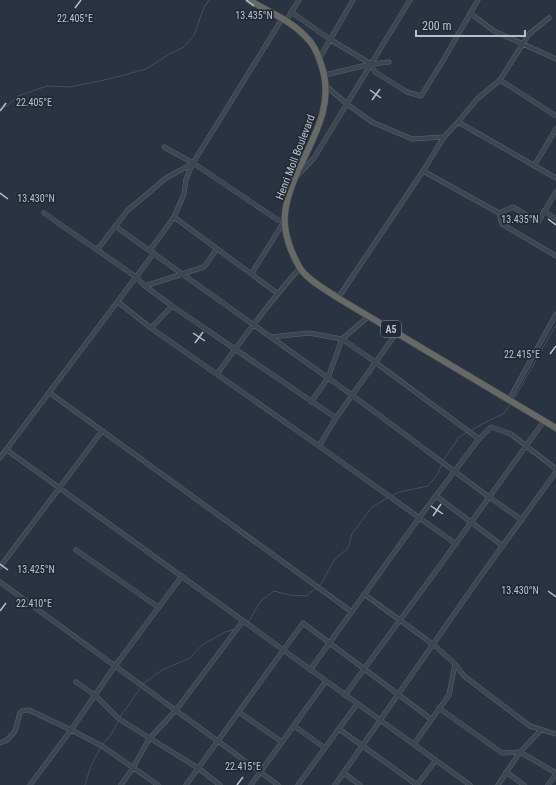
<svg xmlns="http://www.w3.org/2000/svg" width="556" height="785" viewBox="0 0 556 785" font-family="'Roboto Condensed',sans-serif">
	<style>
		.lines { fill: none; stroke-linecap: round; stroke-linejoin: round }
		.stream { stroke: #405069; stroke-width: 1 }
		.minor-casing { stroke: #5b636e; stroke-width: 5 }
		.trunk-casing { stroke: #47505b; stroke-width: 7 }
		.minor { stroke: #3d4551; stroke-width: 4 }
		.trunk { stroke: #686865; stroke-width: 6 }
		.ticks { fill: none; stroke: #bac0cb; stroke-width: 1.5 }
		.labels { text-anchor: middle; stroke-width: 3.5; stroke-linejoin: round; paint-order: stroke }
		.shield { fill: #212a36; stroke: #8c939e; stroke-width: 1 }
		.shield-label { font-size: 10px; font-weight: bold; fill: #bac0cb }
		.street-label { font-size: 11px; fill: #bac0cb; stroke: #212a36 }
		.ticks-label { font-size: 10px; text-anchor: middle; fill: #bac0cb; stroke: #212a36; stroke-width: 3.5; stroke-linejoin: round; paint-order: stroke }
	</style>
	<rect width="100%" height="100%" fill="#293341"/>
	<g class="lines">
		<path class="stream" d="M0,109l7,-3 11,-10 29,-10 23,1 39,-8 37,-10 25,-16 13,-6 10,-12 10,-28 5,-7
			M514,399l42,-74
			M472,430l14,-8 17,-8 7,-9
			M443,461l16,-24 7,-4
			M391,496l8,-4 29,-6 9,-11 5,-11
			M318,586l3,-2 14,-25 13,-11 4,-14 20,-27 17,-10
			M248,623l12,-21 14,-11 15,4 17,1 10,-8
			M143,684l19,-14 28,-12 12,-13 23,-13 10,-3
			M120,717l21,-30
			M103,744l7,-8 9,-16
			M85,785l6,-20 10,-18"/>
		<defs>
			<path id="minor" d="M291,12l40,28 40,24 18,-2
				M470,13l24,18 62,28
				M286,21l13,-21
				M319,59l34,-59
				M325,75l46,-11 4,8 32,20 14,4 23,-37 34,-59
				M500,80l56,36
				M327,87l20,17 25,18 40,17 32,-2
				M458,122l98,56
				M164,147l29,16 85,57h7
				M534,166l22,-37
				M423,171l76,42 14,-6 25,15 18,-30
				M298,175l16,-17 96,-158
				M544,211l12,8
				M44,213l92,64 9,9 27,20 164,112
				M499,213l3,11 54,32
				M174,217l103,76
				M115,226l237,169 137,102 33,23
				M97,250l30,-39 39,-33 26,-14
				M150,250l24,-33 10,-23 2,-15 7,-16 89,-144
				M252,273l33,-53
				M145,286l59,-19 13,-18
				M338,298l85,-127 21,-34 14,-15 19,-23 23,-19 29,-46 20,-16
				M118,302l33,26 168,118 137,98
				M151,328l21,-22
				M271,337l38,-4 33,6 33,23 104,77
				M217,374c26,-36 53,-73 83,-106
				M50,393l302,219
				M509,400l47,-86
				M311,402l17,-24 14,-39 27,-23
				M319,446l17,-28 61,-86
				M7,450l463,335
				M0,458l154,-205
				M436,496l67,50
				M76,550l82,57
				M0,567l102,-136
				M0,582l278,203
				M364,594l70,51 21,19 9,12 66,50 26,8
				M310,670l109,-152 60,-79 12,-12 20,7 45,35
				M76,682l19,13 24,24 79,49 22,17
				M345,695l91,-124 108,-150
				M439,708l63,45 18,-1 36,21
				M239,712l43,30
				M294,726l31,22
				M339,729l78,56
				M0,743l7,-3 8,-9 5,-18 2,-2 7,-1 42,20 31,16 56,39
				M414,744l35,-49 6,-31
				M506,772l18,13
				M344,773l16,12
				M30,785l41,-55 44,-64 67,-90
				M121,785l12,-17 16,-29 27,-29 67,-89
				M186,785l117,-162 128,96
				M251,785l75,-104
				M298,785l59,-81
				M335,785l140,-201 81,-112
				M417,785l19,-25
				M498,785l22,-33 21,-22
				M548,785l8,-11"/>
			<path id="trunk" d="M249,0c18,11 41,20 56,36 8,7 13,18 16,28 20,56 -31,98 -36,150 -2,18 6,39 15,54 7,12 27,22 38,30l218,130"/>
		</defs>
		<use href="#minor" class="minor-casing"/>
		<use href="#trunk" class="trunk-casing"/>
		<use href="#minor" class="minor"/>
		<use href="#trunk" class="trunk"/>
	</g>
	<path class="ticks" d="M246,0l8,6M75,8l6,-8M370,90l11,8M372,100l8,-11M0,111l6,-8M0,193l8,6M548,219l8,6M193,333l12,8M195,343l8,-11M550,354l6,-8M431,506l12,8M433,516l8,-12M0,564l8,6M548,591l8,6M0,611l6,-8M237,785l6,-8"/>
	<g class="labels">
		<rect class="shield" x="381" y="321" width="20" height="16" rx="3"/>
		<g class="shield-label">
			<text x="391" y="333">A5</text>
		</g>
		<g class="street-label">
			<text transform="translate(295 157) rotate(-69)" y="4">Henri Moll Boulevard</text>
		</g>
	</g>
	<g class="ticks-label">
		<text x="254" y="19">13.435°N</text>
		<text x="75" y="22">22.405°E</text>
		<text x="34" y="106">22.405°E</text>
		<text x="36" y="202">13.430°N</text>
		<text x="520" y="223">13.435°N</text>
		<text x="522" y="358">22.415°E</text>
		<text x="36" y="573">13.425°N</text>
		<text x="520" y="594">13.430°N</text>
		<text x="34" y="607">22.410°E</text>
		<text x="243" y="770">22.415°E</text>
	</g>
	<path d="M416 30v6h109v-6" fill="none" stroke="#bac0cb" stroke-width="2"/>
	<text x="422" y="30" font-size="12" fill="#bac0cb" stroke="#212a36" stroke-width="3" paint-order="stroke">200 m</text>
</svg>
